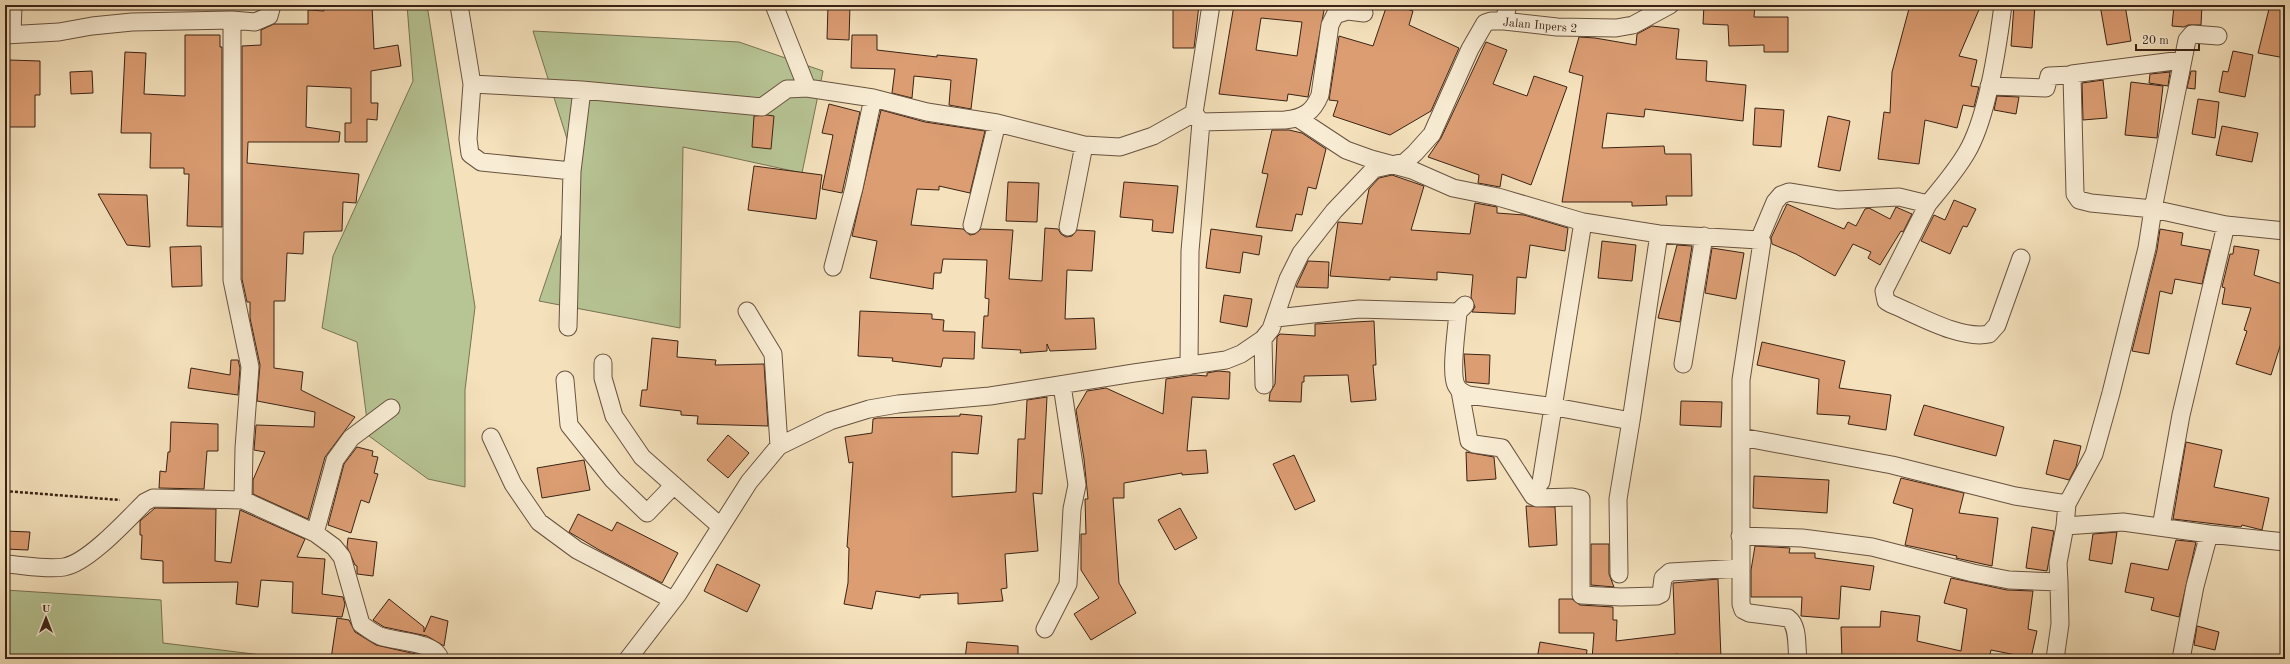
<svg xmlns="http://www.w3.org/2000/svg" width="2290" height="664" viewBox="0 0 2290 664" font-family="'Old Standard TT',serif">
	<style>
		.green { fill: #b7c494; stroke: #787354 }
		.building { fill: #dc9d73; stroke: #3a2215; fill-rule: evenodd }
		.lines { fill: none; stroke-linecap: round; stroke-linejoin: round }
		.minor-casing { stroke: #69523f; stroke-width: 19 }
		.path { stroke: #3a2215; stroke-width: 2.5; stroke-dasharray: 3 2; stroke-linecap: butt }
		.minor { stroke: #f8ecd4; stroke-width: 17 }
		.labels { text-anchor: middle; stroke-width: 3; stroke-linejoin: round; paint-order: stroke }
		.street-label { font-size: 12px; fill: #3a2215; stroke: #f8ecd4 }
	</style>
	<rect width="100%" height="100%" fill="#f5e2bd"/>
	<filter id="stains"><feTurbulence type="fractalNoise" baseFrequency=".005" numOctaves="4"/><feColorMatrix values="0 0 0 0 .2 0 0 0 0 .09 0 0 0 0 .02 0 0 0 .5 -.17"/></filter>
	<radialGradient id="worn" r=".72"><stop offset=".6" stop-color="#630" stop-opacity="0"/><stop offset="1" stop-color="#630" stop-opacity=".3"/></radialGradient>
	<path class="green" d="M407,5h20l48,302 -10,83v97l-37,-8 -59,-43 -12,-94 -35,-14 11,-72 80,-175z
		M533,31l206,11 84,29 -21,102 -119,-26 -3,181 -141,-27 41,-121z
		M5,590l156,10 2,43 107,13v3h-265z"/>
	<path class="building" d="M324,5h48l2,44 24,-4 3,21 -30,5v32h7l-1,17 -10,-1v23h-22v-19h6v-35l-44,-2 -1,41 34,5 -1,10h-91l-1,21 112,11 -3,29 -13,-1 -1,29 -38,1 -1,22 -16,-1 -2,48h-11v67l29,4 -2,18 54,27 -30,40 -17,62 -55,-25v-14l12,-28 -11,-2 2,-25 58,2 1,-15 -58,-11 3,-36 -10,-47v-16h-3l-5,-23v-233l19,-1v-15l13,-6h34v-14l16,1z
		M828,5h22l-1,35 -22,-1z
		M1173,5h26l-5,43h-21z
		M1234,5h91l-17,92 -20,-3 -1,7 -68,-7zM1261,18l41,4 -5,34 -41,-6z
		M1387,5h8l18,6 -4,14 50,23 -28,63 -41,24 -57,-19 5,-15 -9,-1 10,-64 34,10z
		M1704,5h51l-1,12h34v35h-24v-7l-35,1 -1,-21 -25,-1z
		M1910,5h71l-22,51 18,4 -6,26 8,1 -5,20 -11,-2 -6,23 -32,-8 -6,44 -41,-5 6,-47 6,1 2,-41z
		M2014,5h21l-3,43 -21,-2z
		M2100,5h25l6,36 -24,4z
		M2174,5h28l-1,20h-13l-4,2 -12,-1z
		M2270,5h15v53l-27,-5z
		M1652,26l27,3 -3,30 31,2 -1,20 40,4 -3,36 -98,-12 -1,8 -37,-4 -5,35 62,-2 1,8h26l1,42h-26l1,9 -35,1v-4h-70l21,-126 -14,-4 10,-35 16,1 41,7 1,-11z
		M185,35h35v12h2v180l-35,-1 2,-52h-5v-6h-34l1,-35h-30l4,-81 21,1 -2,41 41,2z
		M852,35h25v15l60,7v-2l40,4 -6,50 -22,-4 2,-25 -37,-4 -2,22 -20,-5 3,-24 -44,-1z
		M1486,42l21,8 -14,34 34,12 7,-20 33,11 -36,98 -29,-11 -2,13 -22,-4 1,-8 -51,-18 13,-19z
		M2233,51l20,4 -8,42 -26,-5 4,-21 5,1z
		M9,60l31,1v34h-5v32h-26z
		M92,71l1,22 -22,1 -1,-22z
		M2191,71h5l-1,18 -8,-1z
		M2170,72l-2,14 -19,-3 1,-9z
		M2103,80l4,38 -24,2 -1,-37z
		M2131,82l32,4 -6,52 -32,-3z
		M1997,96l22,1 -3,17 -22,-4z
		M2198,99l21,3 -4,36 -23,-4z
		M829,104l31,8 -18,81 -20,-4 11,-54 -11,-2z
		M1755,108l29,2 -3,37 -28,-2z
		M881,110l44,12 60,9 -15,62 -31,-7v4l-22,-1 -6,36 52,4 7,6 5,-1 6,-5 32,1 -4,49 33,2 3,-53 13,1 3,5 5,3 6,-1 5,-6 18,1 -3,40 -25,-1 -2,49 29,-1 2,31 -46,2 -3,-7v7l-27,2 1,-3 -39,-2 2,-32h4l1,-17 -4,-1 2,-38 -44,-1 -2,14h-7l-1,16 -63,-11 7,-37 -25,-5z
		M767,115l7,1 -3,33 -19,-2 2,-31z
		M1828,116l22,5 -10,50 -22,-4z
		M2222,126l36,7 -6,29 -36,-7z
		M1272,130h17l13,3 24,16 -10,40 -8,-2 -6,28 -6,-1 -4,17 -36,-4 12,-53 -6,-1z
		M754,166l68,9 -6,44 -68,-9z
		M1392,175l32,11 -13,44 59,4 5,-31 22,4v6l27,2 44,13 -3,23 -35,-6 -4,33 -9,-1 -2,37 -43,-2 3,-5 -4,-10 2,-22 -36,-3v8l-47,-3v3l-60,-4 8,-54 24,2 7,-35 10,-11z
		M1008,182l31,1 -2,39 -31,-1z
		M1124,182l54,4 -5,47 -21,-2 1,-11 -33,-3z
		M98,194l49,1 3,52 -23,-2z
		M1954,200l22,9 -9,18 -4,-1 -13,28 -29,-13 13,-26 11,5z
		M1787,204l57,25 4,-7 8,4 9,-17 4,-1 21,11 6,-12 16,7 -9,18 -2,-1 -21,34 -12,-7 3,-6 -18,-8 -18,32 -39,-22 -24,-10 -1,-6z
		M1211,229l51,7 -3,19 -16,-3 -3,21 -34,-5z
		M2160,229l23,4 -2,12 29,5 -8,34 -27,-5 -3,15 -12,-3 -11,63 -17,-3 25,-101z
		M1602,241l34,4 -4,36 -34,-3z
		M1677,245l15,1 -12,76 -22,-4z
		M201,246l1,40 -30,1 -2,-40z
		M2234,246l25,4 -5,25 31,10v60l-4,-2 -10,32 -35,-11 11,-33 -3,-1 7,-22 -29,-4 3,-16 -3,-1 8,-33h3z
		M1712,248l32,5 -8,46 -31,-6z
		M1308,261l21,1 -1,26 -32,-1z
		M1224,295l28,4 -5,28 -27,-5z
		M860,311l72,3v5l12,1 -1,11 32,1 -1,27 -31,-1 -2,9 -49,-6 1,-3 -35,-2z
		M1374,321l2,44h-3l3,35 -25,2 -3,-27 -44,1v6h-2l-1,20 -32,-1 1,-8 5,-9 2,-47 3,-3 35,2v-12z
		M652,338l26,3 -1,16 39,3 -1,5 49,-1 4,62 -71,-2 1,-8 -17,-1v-4l-41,-5 2,-16h5z
		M1762,342l83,19 -6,27 52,7 -5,35 -38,-6 2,-8 -33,-2 2,-35 -62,-14z
		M1464,354l26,1 -1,29 -23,-2z
		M231,360h7l2,8 -2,27 -50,-7 3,-20 39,7z
		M1218,371l12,1 -1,27 -37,-2 -5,54 19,-1 2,23 -26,2v-2l-58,10v15h-11l6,85 17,30 -45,27 -17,-26 25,-16 -18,-28v-36h5l-1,-35h3l-4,-40 -8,-49 11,-19 19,-3 57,26 3,-35 28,-4 13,1v-3z
		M1047,397l-5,97 -9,-1 5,58 -33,3 2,34 -6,1 2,12 -45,3v-11l-38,2v3l-44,-7 -4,18 -28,-5 4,-21 1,-35 -2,-1 6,-85 -4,1 -4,-26 27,-4 1,-14 4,-1 83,-2v-2l22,2 -4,38 -26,-2v45l64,-5 2,-53h7l2,-39z
		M1681,401l41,1 -1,25 -41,-2z
		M1924,405l80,22 -8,29 -82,-21z
		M171,422l47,2v27h-11l-3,38 -45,-1 1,-17 6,1 2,-20h2z
		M728,435l21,18 -21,25 -21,-18z
		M2054,440l27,6 -5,21 -7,13 -23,-6z
		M2186,442l36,8 -8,37 55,11 -7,32 -20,-5 -1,2 -68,-8z
		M357,447l16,4 -1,5 6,1 -4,16 4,1 -9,29 -8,-3 -10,33 -23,-8 16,-61z
		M1466,452l28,5 2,22 -29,2z
		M1294,455l21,46 -20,9 -22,-46z
		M584,460l6,30 -48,8 -5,-30z
		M1754,476l75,4 -2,33 -74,-5z
		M1901,478l63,15 -5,20 39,5 -6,48 -36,-8 1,-2 -52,-11 8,-36 -20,-6z
		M1526,506l29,1 2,38 -28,2z
		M155,508l61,1 -1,52 16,2 9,-53 65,29 -8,18 28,2 -3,35 21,3 2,7 -3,13 -50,-4 1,-31 -32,-2 -3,27 -22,-3 2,-22 -75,1v-22l-22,-2 1,-24h-2v-14z
		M1180,508l17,30 -22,12 -17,-30z
		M578,514l34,17 5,-9 61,31 -16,30 -61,-32 -32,-19z
		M2032,527l22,4 -7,40 -21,-3z
		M5,531l25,1 -2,18 -23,-1z
		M2117,532l-5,32 -23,-4 4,-26z
		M348,538l29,4 -4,34 -16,-2v-8l-2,-1 -8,-18z
		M2176,540l20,2 -17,75 -28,-7 3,-12 -29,-6 6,-29 37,7z
		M1591,544h18v30l5,13 -23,-2z
		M1755,546l35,2 -1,5h26v5l59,8 -4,24 -29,-4 -2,33 -38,-3 1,-19h-51v-27z
		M717,564l43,21 -13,27 -43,-21z
		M1951,578l56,12 26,1 -5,38 9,2 -6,27 -40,-8 -2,9h-147l-1,-32h39l1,-16 39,5 -3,25 44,10 6,-42 -23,-6z
		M1718,579l3,80h-43v-5l-43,5h-43l2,-26h-35v-34h13l8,6 33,2v13h4l-1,21 59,-7 -2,-51z
		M389,599l35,28v5l7,-16 17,5 -4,25 -17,-10 -43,-9 -11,-7z
		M337,618l12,2 6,12 21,13 44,10 8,4h-97z
		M2197,626l22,6 -4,18 -21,-5z
		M967,642l51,4v13h-53z
		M1540,642l47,8 -1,9h-49z"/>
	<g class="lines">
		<defs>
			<path id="minor" d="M459,5l13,79 -4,55 2,15 11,8 91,9
				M774,5l33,83 66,10 54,14 70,11 87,22 36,2 33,-11 41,-23
				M232,20v260l18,87 -6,81 -1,52
				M1504,21l4,-16
				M12,34l1,-29
				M5,35l54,-3 33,-6 40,-4 100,-2 23,2 14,-6 3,-11
				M2072,75l3,119 4,6 12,3 62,6 73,16 59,6
				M472,84l110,6 180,17 25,-18 20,-1
				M1989,86l57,2 3,-12 23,-1v-1l110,-14
				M1194,113l17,-108
				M1299,119l47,31 25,9 41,11 41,18 45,9 85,25 76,12 100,6
				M1201,122l84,-2c19,-2 28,-8 35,-25l10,-70 5,-10 13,-4 16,2
				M1928,204l-44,87 2,10 5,3c27,11 69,36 98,30l8,-9 24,-67
				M972,225l25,-102
				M1068,227l16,-82
				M833,267l21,-79 19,-90
				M747,311l26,43 6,92
				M1458,312c-1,16 -8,60 -2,73 3,6 6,7 12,10l87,12 76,14 -13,78 1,75
				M1276,318l83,-9 99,3 7,-7
				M568,327l4,-156 10,-81
				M1263,339l1,46
				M603,363v15l11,38 28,41 78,69
				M1683,364l21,-128
				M1189,366l1,-115 11,-129 -7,-9
				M565,380l4,45 44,55 34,33 27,-28
				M1460,391l9,50 5,3 28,4 31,48 4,2 35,-1 9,2v96l40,2 36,-1 4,-2 2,-16 7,-6 71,-4
				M1631,421l28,-187
				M491,437l22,47 26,38 38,28 96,50
				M1741,437l151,28 123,31 52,8
				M1541,482l42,-260
				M2065,526l58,-4 86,12 -14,52 -14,73
				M2161,527l20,-112 45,-190
				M315,533l20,-73 16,-22 40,-30
				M2209,534l76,8
				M1740,536l62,2 70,9 101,26 36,7 50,2 -1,-19 7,-37 2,-22 27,-50 17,-61 36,-145 6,-39 34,-169 5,-6 26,2
				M5,564c18,1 41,6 59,3 24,-4 63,-47 81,-65l8,-4 90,2 72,33 19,14 8,10 19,67c6,4 12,9 19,12 15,6 55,5 60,23
				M1045,629l23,-45 4,-75 5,-24 -15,-100
				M628,659l50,-65 71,-112 30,-36 51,-25 39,-12 29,-5 92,-8 144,-23 92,-13 15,-6 22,-15 8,-10 17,-50 13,-26 33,-42 40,-42 31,-7 10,-9 17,-19 38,-85 15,-26 6,-2h13l53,6 59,1 17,-3 37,-20
				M1798,659c-2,-13 1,-33 -10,-41l-39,-5 -6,-3 -2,-6v-224l21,-138 -3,-2 16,-38 6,-7 8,-3 49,8 61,-3 29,7c14,-17 28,-33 39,-52 20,-34 31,-107 36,-147
				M2055,659l5,-35 -1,-42"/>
		</defs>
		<use href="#minor" class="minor-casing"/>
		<path class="path" d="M5,491l115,9"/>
		<use href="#minor" class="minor"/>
	</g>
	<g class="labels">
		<g class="street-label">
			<text transform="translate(1540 25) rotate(5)" y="4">Jalan Inpers 2</text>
		</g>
	</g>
	<rect width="2290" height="664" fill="none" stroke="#f5e2bd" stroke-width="20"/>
	<rect x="6" y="6" width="2278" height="652" fill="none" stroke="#3a2215" stroke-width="2"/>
	<rect x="10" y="10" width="2270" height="644" fill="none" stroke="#3a2215"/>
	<g transform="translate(46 618)" stroke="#f8ecd4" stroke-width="3" paint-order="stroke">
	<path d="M0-3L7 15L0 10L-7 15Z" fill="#3a2215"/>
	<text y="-6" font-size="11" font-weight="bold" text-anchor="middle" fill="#3a2215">U</text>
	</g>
	<path d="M2136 44v6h63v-6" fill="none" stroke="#3a2215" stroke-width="2"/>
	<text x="2142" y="44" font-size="12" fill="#3a2215" stroke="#f8ecd4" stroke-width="3" paint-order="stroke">20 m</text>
	<rect width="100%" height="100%" filter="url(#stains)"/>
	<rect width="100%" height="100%" fill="url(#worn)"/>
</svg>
